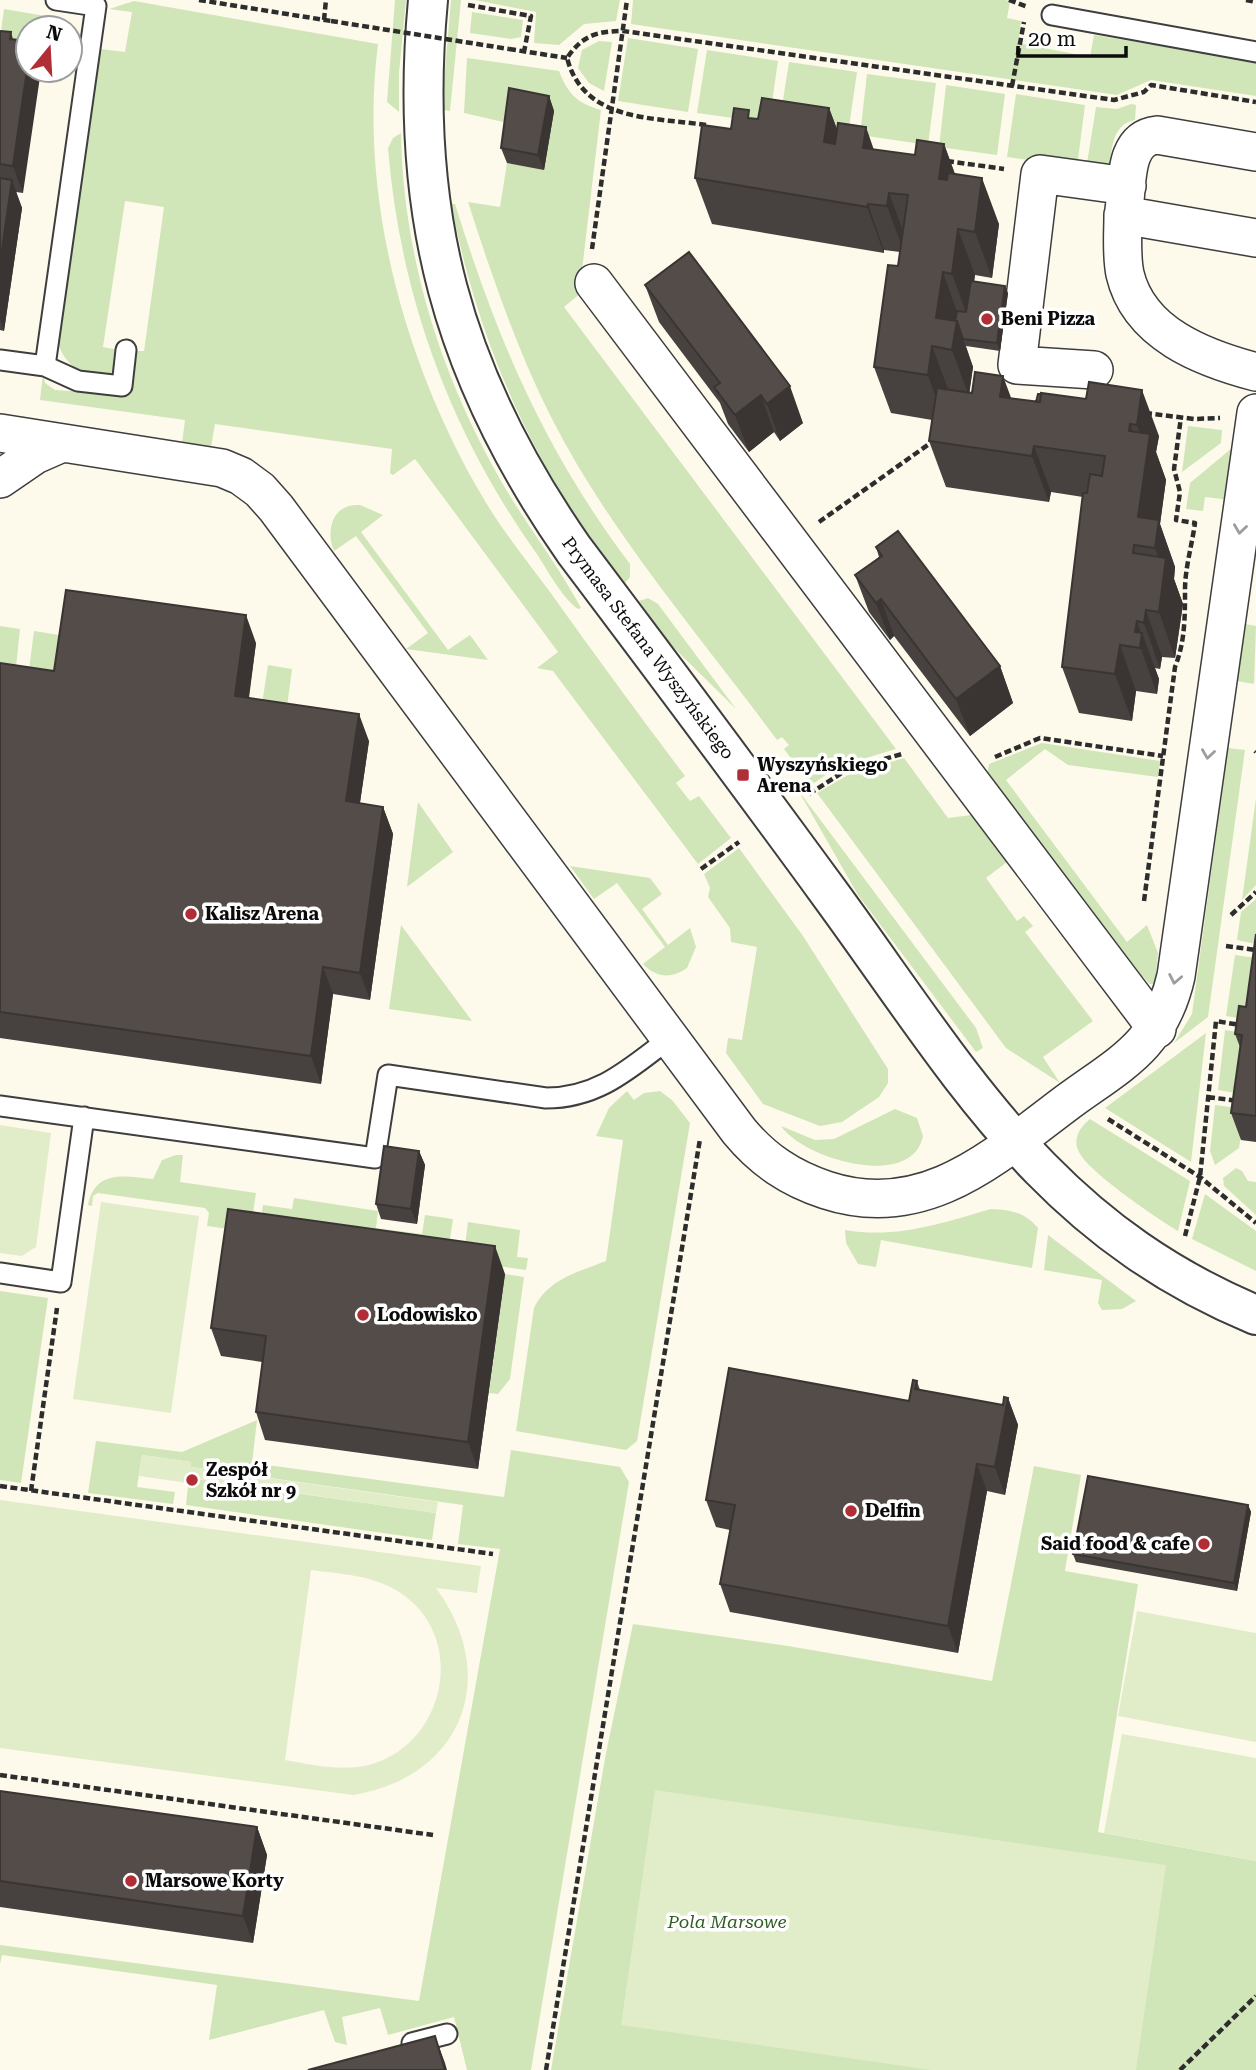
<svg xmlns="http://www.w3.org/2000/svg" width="1256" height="2070" viewBox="0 0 1256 2070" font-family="'Roboto Serif',serif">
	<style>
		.green { fill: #d0e5b8 }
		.pitch { fill: #e1edc9; fill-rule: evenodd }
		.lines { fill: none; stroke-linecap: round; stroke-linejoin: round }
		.service-casing { stroke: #3e3e3e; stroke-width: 23 }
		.minor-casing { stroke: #3e3e3e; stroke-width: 40 }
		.tertiary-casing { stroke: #3e3e3e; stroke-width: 42 }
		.path { stroke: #2d2d2d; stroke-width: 4.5; stroke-dasharray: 7 3.5; stroke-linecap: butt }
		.service { stroke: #fff; stroke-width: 19 }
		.minor { stroke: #fff; stroke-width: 37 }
		.tertiary { stroke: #fff; stroke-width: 38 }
		.path-bridge { stroke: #2d2d2d; stroke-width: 4.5; stroke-dasharray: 7 3.5; stroke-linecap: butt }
		.wall { fill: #47413f }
		.shaded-wall { fill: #3a3533 }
		.building { fill: #534c49; stroke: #3a3533; stroke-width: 2 }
		.oneway { stroke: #9d9d9d }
		.poi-dot { fill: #b12e37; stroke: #fff; stroke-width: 2.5 }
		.labels { text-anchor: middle; stroke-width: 7; stroke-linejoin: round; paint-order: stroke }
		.poi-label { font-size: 18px; font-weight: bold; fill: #0b0b0b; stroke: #fff; text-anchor: start }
		.street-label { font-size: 18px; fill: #0b0b0b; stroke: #fff }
		.park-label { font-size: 18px; font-style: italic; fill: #2f5e21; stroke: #fff }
	</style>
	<rect width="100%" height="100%" fill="#fefaeb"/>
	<path class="green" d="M395,0h11l-7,73v39l-12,-10z
		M451,0h10l-11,111 -6,-1 -1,-16z
		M475,0h145l-4,21 -32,3 -25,21 -25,-2 2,-31z
		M633,0h372l5,1 -3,17 14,3 -3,22 72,14 4,-22 162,27v34l-105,-16 -34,15 -486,-71z
		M134,1l244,43c-20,154 28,325 107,457 19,32 43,61 65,91 44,62 89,123 135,184l-9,7 14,18 9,-5 32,42 -33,26 -145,-193 -16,-3 21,-16 -143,-193 -22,16 -3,-2 2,-24 -177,-25 -4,23 -29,-3 3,-24 -145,-20 3,-26 2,9 10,7 75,5 6,-44h8l20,-144 -39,-6 -22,146 16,3 -4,23c-26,12 -54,-9 -58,-35l44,-289 24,3 7,-40 -23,-3z
		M4,9l47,8 -1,11h-22v16l-28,-5z
		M472,12l51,8 -2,17 -10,2 -41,-6z
		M628,38l70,11 -10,63 -70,-11z
		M599,41l13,1 -8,49 -15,-8 -11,-15 4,-18z
		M707,50l71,11 -9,62 -72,-10z
		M467,58l92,13c9,23 18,32 42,39l-19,160 6,17 -24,20 332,442 -57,17 -28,19 -27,-36 5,-4 -7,-8 -5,3c-76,-103 -167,-207 -225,-321 -35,-69 -60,-143 -84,-217l32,5 7,-44 37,6 -32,-45 -48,-11z
		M789,62l68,10 -9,62 -69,-9z
		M867,74l69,9 -8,62 -68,-10z
		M946,85l59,9 -8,61 -58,-8z
		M1016,94l69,11 -8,62 -70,-10z
		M1131,104l5,1 -1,15c-25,5 -23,32 -26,52l-23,-3 10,-62 21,2z
		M401,133c2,127 42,250 106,358 24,40 52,76 74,117l-3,1c-18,-13 -31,-41 -44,-59 -85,-121 -134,-255 -146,-402l5,-10z
		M451,204h4c42,135 89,246 175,360v13l-5,6c-91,-112 -146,-238 -174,-379z
		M1188,426l34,4 -1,13 -39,29z
		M1232,448l-1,52 -26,-3 -2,14 -17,-2 4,-26z
		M360,505l23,10 -22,17 87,118 22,-15 18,25 -82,-11 22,-16 -72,-97 -22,15c-9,-21 -1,-48 26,-46z
		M648,598l10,6 78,105 -66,-65 -31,-43z
		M1246,624l10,2 -2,58 -17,-3z
		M0,626l20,3 -5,47 -15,-3z
		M34,631l25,4 -6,46 -25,-4z
		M268,665l24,4 -6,45 -25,-4z
		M1042,743l118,18 -2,16 -90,-12 -23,-16 -39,31 121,162 20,-17 11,28 -3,31h-5l-12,-12 -151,-198 2,-10z
		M1228,748l17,2 -37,267 -34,26 18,-29z
		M904,758l44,60 31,-4 32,45 -25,19 31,43 7,-5 9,10 -8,6 68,89 -50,36 17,26 -54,-35 -189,-255 31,-18z
		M798,790l178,238 7,20 -7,4 -118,-157z
		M1256,798v87l-14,15z
		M418,802l35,50 -46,35z
		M739,848l64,88 85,133v14l-9,14 -37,25 -22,4 -57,-22 -37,-51 2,-15 14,2 15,-93 -26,-5 -1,-14 -22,-31 2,-9 -6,-14z
		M570,866l80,12 12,16 -20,15 26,36 22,-17 6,19 -9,21c-15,11 -31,10 -44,-4l22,-17 -48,-64 -23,16z
		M1256,899v45l-19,-4 4,-28z
		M401,925l71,96 -83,-12z
		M1235,955l21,3v63l-30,-5z
		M1225,1030l24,4 -2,61 -29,-5z
		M1206,1033l-15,129 -86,-54z
		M627,1091l7,9 10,-7 16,-2 12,9 18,23 -53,318 -11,9 -110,-19 18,-123c14,-29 44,-36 72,-47l17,-121 -27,-4 13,-28z
		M1215,1105l30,4 -6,39 -24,17 -5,-14z
		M895,1109l22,9 6,18c-11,55 -120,23 -142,-10l34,14 19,-1z
		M1090,1119l100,62 -12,50c-20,-12 -90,-59 -99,-79 -7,-13 1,-25 11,-33z
		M176,1155h7l-3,27 76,11 -6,39 -43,-6 2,-13 -4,-5 -107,-15 -5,3 -1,10 -4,-1c7,-36 37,-29 65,-26l9,-19z
		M1236,1168l6,3 6,10 8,1v33l-32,-29 -1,-8z
		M1205,1194l51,37v40l-64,-32z
		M294,1198l84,13 -2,17 46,6 3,-19 28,4 -6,40 -188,-26 4,-28 29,4z
		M991,1209c20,1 33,3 47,19l-6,40 -151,-28 -5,27 -18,-3 -12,-21 -1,-13c52,9 97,-7 146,-21z
		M468,1222l52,8 -3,27 11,1 -2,12 -63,-9z
		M1048,1235l88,66 -14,8 -20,1 -4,-7 4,-23 -58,-10z
		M505,1274l19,3 -14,102 -12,15 -9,-1z
		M0,1291l48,7 -27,185 -21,-3z
		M257,1420l-5,43 252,34 7,-47 109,17 9,15 -98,588h-64l-13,-53 -66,18 -8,-27 -38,9 5,28 -12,-3 -11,-32 -115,30 8,-55 -215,-30 -2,9v-19l419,56 81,-452 -42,-5 5,-39 -272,-38v-5l-49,-7 -5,32 38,5 -2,12 -85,-11 8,-52 86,11z
		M1034,1466l47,9 -16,96 73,13 -40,248 158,29v209h-705l55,-317 27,-129 155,22 204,35z
		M189,1478l247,35 -4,27 -246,-35z"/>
	<path class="pitch" d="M0,1125l51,8 -15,114 -14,9 -22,-3z
		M101,1202l98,14 -28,197 -98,-14z
		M142,1455l49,7v5l247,35 -2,11 -246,-35 -2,5 -49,-7z
		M0,1500l481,66 -4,27 -41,-5c65,88 27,189 -83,207l-353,-47zM311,1570c29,4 62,5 88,22 68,43 48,147 -24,171 -28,10 -62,2 -90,-3z
		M1137,1611l119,22v109l-138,-26z
		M1122,1734l134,24v103l-152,-28z
		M655,1790l511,75 -30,205h-205l-310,-45z"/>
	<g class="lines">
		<defs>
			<path id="service" d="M1052,15l204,37
				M0,360l45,6 51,-360 -40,-6
				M45,366l33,15 44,5 4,-36
				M0,1106l375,52 13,-83 158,23c53,0 84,-30 124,-60
				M0,1273l61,9 23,-165
				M412,2043l35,-9"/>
			<path id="minor" d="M1124,210c4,-27 -1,-71 33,-75l99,17
				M1256,238l-133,-23c0,20 -2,40 2,59 14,60 78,84 131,98
				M594,283l563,746
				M1094,370l-77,-5 23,-191 87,12
				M0,433l222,35 19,8 19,14 16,18 463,623c24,29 51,47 87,59 97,32 166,-31 239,-86 54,-40 95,-57 111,-128l80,-563
				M0,479l35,-24 25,-11"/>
			<path id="tertiary" d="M428,0c-20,212 24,375 146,550 86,114 172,229 256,344 129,176 214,333 426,421"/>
		</defs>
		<use href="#service" class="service-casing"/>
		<use href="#minor" class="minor-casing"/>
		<use href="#tertiary" class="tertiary-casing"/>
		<path class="path" d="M199,0l132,21
			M1009,0l19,7
			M1246,0l10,2
			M468,5l63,11 -7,36
			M324,20l2,-20
			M509,49l58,9
			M1012,86l12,-64
			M706,125c-54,-8 -122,-3 -139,-67 15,-22 29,-27 56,-27l491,69 30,-8 7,-7 105,17
			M947,161l57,8
			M592,249l35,-249
			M1145,413l49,6 26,-1
			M819,522l113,-80
			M1255,751l1,1
			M995,757l45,-19 123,18
			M809,794l39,-25 54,-15
			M701,869l38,-27
			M1144,901l31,-234c10,-25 10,-50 10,-77 0,-22 7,-45 10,-67l-19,-3 4,-28 -6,-23 7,-52
			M1231,915l25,-23
			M1226,946l30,4
			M1208,1097l30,4
			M1108,1119l92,58 56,46
			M1185,1236l15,-59 16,-156 24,4
			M0,1486l493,68
			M31,1491l26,-183
			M0,1775l433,60
			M546,2070l154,-931
			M1180,2070l76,-74"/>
		<use href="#service" class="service"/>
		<use href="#minor" class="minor"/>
		<use href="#tertiary" class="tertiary"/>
		<path class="path-bridge" d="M331,21l178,28"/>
	</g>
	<path class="wall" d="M0,31l11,1 2,7 10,154 -7,-1 6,16 -18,123 -4,-1z
		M549,96l5,15 -10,59 -37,-7 -6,-15z
		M829,108l8,21 37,21 41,5 29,-11 11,30 44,50 -7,54 -17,-3 -1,6 34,12 -8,58 -34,-5 7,21 -4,26 67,9 50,-3 73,37 -3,16 10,28 -6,44 15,43 -1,12 9,25 -8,54 -13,-1 -2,12 -5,-1 4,11 -2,15 -21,-3 -4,30 -53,-8 -17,-46 21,-170 -32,-5 -2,10 -103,-15 -17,-46 3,-21 -41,-7 -17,-46 24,-101 2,-14 -16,-2v3l-172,-29 -17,-46 36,-49 21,-11 6,1z
		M645,285l158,138 -23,18 -6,-9 -25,20 -21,-28 -8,-21 -61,-81z
		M876,547l124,119 13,37 -43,33 -76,-100 -4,4 -21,-28 -14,-37 24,-18z
		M256,643l-7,55 120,43 -9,62 23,4 10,27 -23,166 -37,-6 -12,90 -321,-46v-375l54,8z
		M1256,934v208l-15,-2 -10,-27 9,-66 -5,-13 11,-27z
		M419,1151l6,14 -8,59 -36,-5 -5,-15z
		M505,1274l-27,195 -213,-29 -9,-28 6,-50 -41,-6 -10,-28z
		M917,1381l3,9 83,15 5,-7 10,27 -13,70 -18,-4 -29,162 -228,-41 -10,-28 10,-54 -14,-3 -10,-27 203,-99z
		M1248,1505l3,7 -14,79 -161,-29 -3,-8z
		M0,1791l257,36 10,28 -14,88 -253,-36z"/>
	<path class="shaded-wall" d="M28,63v7h13l-18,123 -10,-27z
		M549,96l5,15 -10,59 -6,-15z
		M829,108l17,46 -22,-12z
		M866,127l16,46 -19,-25z
		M944,144l17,47 -22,-12z
		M982,178l17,46 -7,54 -17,-46z
		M12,180l10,28 -18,123 -4,-12v-56z
		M889,193l17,46 -2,13 -17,-46z
		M868,204l16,46v3l-17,-46z
		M958,229l17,46 -6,45 -17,-46z
		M943,272l16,46 -1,8 15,41 -4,29 -17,-46 -16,-32z
		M1005,286l3,7 -8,58 -3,-8z
		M932,346l17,46 -5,29 -16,-46z
		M1003,376l17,46 -20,-25z
		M790,386l13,37 -23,18 -13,-37z
		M1142,390l17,46 -3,16 10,28 -6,44 15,43 -1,12 9,25 -8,54 -16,-46 5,-38 -9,-26 -17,-31 -9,-86 1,-7 15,42 2,-13 -10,-28z
		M761,395l13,37 -25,20 -14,-37z
		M1034,446l17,46 -2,10 -17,-46z
		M881,599l13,37 -4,4 -14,-37z
		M1146,610l16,47 -2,12 -16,-46z
		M246,615l10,28 -11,80 -10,-27z
		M1137,621l5,15v-3l17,46 -2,15 -22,-62z
		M1120,645l16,46 -4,30 -17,-47z
		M1000,666l13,37 -43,33 -14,-37z
		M359,714l10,27 -13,88 -10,-28z
		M383,807l10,27 -23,166 -10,-27z
		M323,967l10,27 -12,90 -10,-28z
		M419,1151l6,14 -8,59 -6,-15z
		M495,1246l10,28 -27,195 -10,-27z
		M1008,1398l10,27 -13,70 -10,-28z
		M977,1464l10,27 -29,162 -10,-27z
		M1248,1505l3,7 -14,79 -3,-8z
		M257,1827l10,28 -14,88 -10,-27z
		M435,2036l10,27 2,7h-2z"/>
	<path class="building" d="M0,31l11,1 -1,7 18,2v22l-15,103 -13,-2z
		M509,88l40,8 -11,59 -37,-7z
		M762,98l67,10 -5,34 11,2 3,-21 28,4 -3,21 52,7 2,-15 27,4 -5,35 8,1 1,-7 34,5 -7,54 -17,-3 -6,45 -9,-2 -7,46 21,3 -5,29 -20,-4 -4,29 -54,-8 14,-102 10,1 10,-71 -19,-2 -2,13 -19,-2 -1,3 -172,-29 7,-53 29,4 3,-21 15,2 -1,8 10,1z
		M0,178l12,2 -12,83z
		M689,252l101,134 -23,18 -6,-9 -26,20 -21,-28 6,-4 -75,-98z
		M971,281l34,5 -8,57 -34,-4 -6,-18h-2l2,-10 9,1z
		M975,372l28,4 -3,21 40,5 1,-9 45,6 3,-17 53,8 -5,35 -7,-1 -1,7 21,3 -12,83 21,3 -4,28 -21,-3 -1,8 33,5 -7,54 -13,-2 -2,13 -7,-2 -2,11 7,1 -2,15 -20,-3 -5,29 -53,-7 21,-174h4l3,-19 12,2 3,-20 -71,-10 -2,10 -103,-15 8,-53 35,5z
		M1038,394h3l-1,8h-4z
		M898,531l102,135 -44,33 -75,-100 -5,4 -21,-28 27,-19 -6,-9z
		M66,590l180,25 -11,81 124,18 -13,87 37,6 -23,166 -37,-6 -12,89 -311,-44v-349l54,8z
		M1256,934v182l-25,-3 11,-78 -7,-1 4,-28 7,1z
		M384,1146l35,5 -8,58 -35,-5z
		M228,1209l267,37 -27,196 -212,-30 10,-76 -55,-8z
		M729,1368l180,33 4,-21 4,1 -2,8 88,16 1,-8 4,1 -13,69 -18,-3 -29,162 -228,-42 15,-79 -29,-5z
		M1088,1476l160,29 -14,78 -161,-29z
		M0,1791l257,36 -14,89 -243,-35z
		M435,2036l10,34h-137z"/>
	<defs><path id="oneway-chevron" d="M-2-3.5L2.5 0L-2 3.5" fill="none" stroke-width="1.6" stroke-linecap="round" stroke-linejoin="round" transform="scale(1.75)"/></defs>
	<g class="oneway">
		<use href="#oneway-chevron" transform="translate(1240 529) rotate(98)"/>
		<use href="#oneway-chevron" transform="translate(1208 754) rotate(98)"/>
		<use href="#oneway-chevron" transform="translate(1175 979) rotate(101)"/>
	</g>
	<g class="poi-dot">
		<circle cx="987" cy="319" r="7"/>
		<rect x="736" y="768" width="14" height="14" rx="3.5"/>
		<circle cx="191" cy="914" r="7"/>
		<circle cx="363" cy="1315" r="7"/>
		<circle cx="192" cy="1480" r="7"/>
		<circle cx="851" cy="1511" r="7"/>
		<circle cx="1204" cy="1544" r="7"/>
		<circle cx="131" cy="1881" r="7"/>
	</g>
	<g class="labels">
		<g class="poi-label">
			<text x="1001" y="325">Beni Pizza</text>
			<text x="757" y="771">Wyszyńskiego<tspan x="757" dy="21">Arena</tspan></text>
			<text x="205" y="920">Kalisz Arena</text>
			<text x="377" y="1321">Lodowisko</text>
			<text x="206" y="1476">Zespół<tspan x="206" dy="21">Szkół nr 9</tspan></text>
			<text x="865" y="1517">Delfin</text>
			<text x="1190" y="1550" text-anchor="end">Said food &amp; cafe</text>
			<text x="145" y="1887">Marsowe Korty</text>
		</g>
		<g class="street-label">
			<text transform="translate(648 648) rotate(53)" y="6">Prymasa Stefana Wyszyńskiego</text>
		</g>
		<g class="park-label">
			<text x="727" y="1928">Pola Marsowe</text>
		</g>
	</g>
	<g transform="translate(49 49) rotate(18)"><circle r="33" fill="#ffffff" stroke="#9d9d9d" stroke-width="2"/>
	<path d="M0-5L12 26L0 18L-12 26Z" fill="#b12e37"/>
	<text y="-10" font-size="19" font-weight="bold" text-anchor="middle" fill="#0b0b0b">N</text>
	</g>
	<path d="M1018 46v10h108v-10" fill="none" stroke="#0b0b0b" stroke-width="3.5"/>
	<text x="1028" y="46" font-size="21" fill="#0b0b0b" stroke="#ffffff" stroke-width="5" paint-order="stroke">20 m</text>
</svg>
